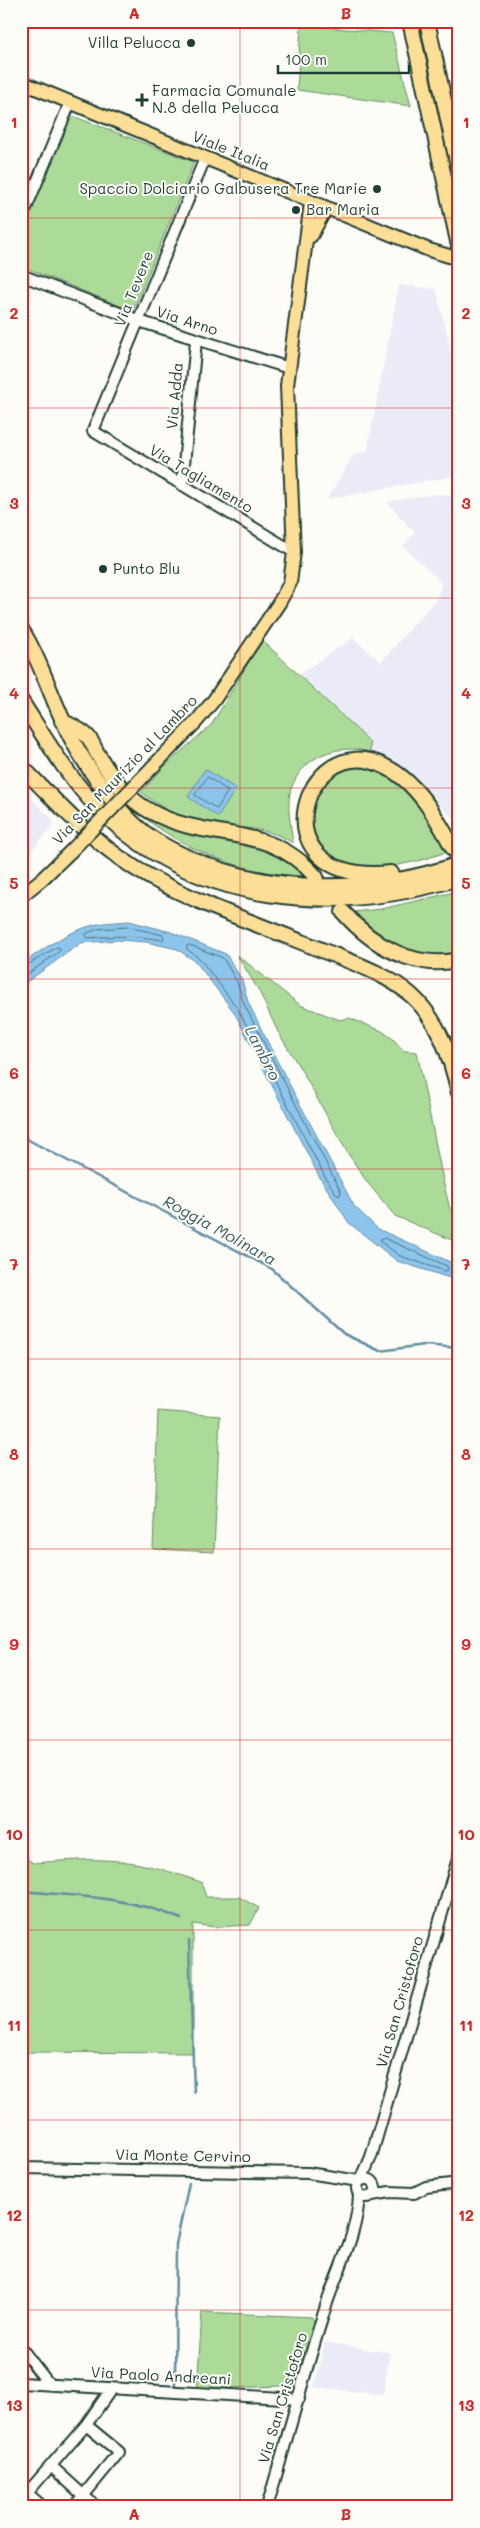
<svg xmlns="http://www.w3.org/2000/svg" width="480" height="2528" viewBox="0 0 480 2528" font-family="Mali,sans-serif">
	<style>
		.built { fill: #eaebf7 }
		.green { fill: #acda99; stroke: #668c66 }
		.water { fill: #8cc4eb; stroke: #608ea2 }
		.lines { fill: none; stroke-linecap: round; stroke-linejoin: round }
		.shore { stroke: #4b737d; stroke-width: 1 }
		.stream { stroke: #608ea2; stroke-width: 2.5 }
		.minor-casing { stroke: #1f3d34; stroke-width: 14 }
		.major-casing { stroke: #1f3d34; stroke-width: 16 }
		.highway-casing { stroke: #1f3d34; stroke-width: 18 }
		.minor { stroke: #fdfcf7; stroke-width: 10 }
		.major { stroke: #fdde96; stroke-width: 12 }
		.highway { stroke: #fdde96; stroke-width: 14 }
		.major-bridge-casing { stroke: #1f3d34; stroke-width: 16; stroke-linecap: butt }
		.major-bridge { stroke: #fdde96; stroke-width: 12 }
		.grid { fill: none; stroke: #d62828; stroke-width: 1; stroke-opacity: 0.55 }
		.poi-dot { fill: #1f3d34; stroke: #fdfcf7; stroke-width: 2 }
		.labels { text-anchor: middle; stroke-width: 4; stroke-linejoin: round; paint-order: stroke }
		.poi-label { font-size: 15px; fill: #1f3d34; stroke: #fdfcf7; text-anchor: start }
		.street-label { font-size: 15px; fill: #1f3d34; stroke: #fdfcf7 }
		.water-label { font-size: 16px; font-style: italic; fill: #3a5f62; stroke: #fdfcf7 }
		.neatline { fill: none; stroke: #d62828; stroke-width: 2 }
		.grid-label { font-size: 16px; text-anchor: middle; font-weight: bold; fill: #d62828 }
	</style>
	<rect width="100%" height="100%" fill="#fdfcf7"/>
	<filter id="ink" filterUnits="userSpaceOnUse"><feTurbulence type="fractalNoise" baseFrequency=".02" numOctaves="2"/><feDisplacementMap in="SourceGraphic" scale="10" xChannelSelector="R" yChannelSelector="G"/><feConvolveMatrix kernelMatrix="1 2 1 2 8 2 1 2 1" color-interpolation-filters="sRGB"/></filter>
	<g filter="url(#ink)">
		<path class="built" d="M399,285l37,4 23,95v91l-132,24 28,-46 12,-1z
			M436,494l23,2v328l-60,-59 -29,-13v-10l-70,-68 53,-36 28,24 56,-64 5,-15 -39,-37 12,-13 -28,-31z
			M21,788l32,32 1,4 -33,40z
			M325,2342l65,11 -7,42 -69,-8z"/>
		<path class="green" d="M301,25l91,8 19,73 -114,-16z
			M70,115l124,47 -61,149 -112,-45v-31z
			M262,640l108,102v10c-32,-9 -67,3 -79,37 -5,15 0,38 2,54 -31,-20 -64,-13 -98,-22 -22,-5 -37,-16 -54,-29l24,-26 47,-42z
			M365,764l27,10 37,39 21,38 -32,10 -30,6 -36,2 -23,-11 -16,-22 -3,-17 10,-33 12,-12z
			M131,800l31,23 12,6 89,17 31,19 12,11c-67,-2 -128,-28 -179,-72z
			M459,891v65l-49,-2 -36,-18 -21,-24 28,-3z
			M237,955l63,50 40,15 9,-2 33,13 11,8 11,12 13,1 27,133 6,24 9,10v24l-64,-27 -28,-34 -20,-30 -44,-79 -25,-41 -19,-41z
			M158,1411l62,5 -6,136 -61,-3z
			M21,1854l12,9c29,-2 57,-5 85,-2 28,2 56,12 83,21l5,15h33l20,11 -9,17 -35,2 -22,-3v129l-172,-1z
			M202,2312l110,5 5,11 -15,50 -19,8 -86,3z"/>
		<path class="water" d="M205,769l31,20 -18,28 -30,-20z
			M129,921l42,11 55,22 16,26 6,22 28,57 78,147 24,23 81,37v15l-62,-20 -48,-38 -29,-45 -86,-166 -38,-50 -19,-13 -31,-7 -28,-2 -37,3 -60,43v-21c23,-17 48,-35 77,-41 10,-2 21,-2 31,-3z"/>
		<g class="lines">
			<path class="shore" d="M208,777l20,14 -11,18 -22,-14z
				M129,927l34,8 1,3 -2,2c-25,-5 -49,-4 -74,-2l-3,-2 2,-3 11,-4z
				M190,945l33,13 14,24 7,22 97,188 -1,3h-3l-13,-20 -86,-166 -38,-50 -13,-10v-3z
				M21,969l36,-22 3,1v3l-39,28
				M384,1238l63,28 1,4 -3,1 -45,-15 -19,-14v-3z"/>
			<path class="stream" d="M21,1136l251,133 72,65 36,17 44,-6 35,3
				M21,1891c53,5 111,6 160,28
				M189,1941l5,151
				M175,2384l1,-140 13,-61"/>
			<defs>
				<path id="minor" d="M205,158l-112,273 201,121
					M21,220l49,-117
					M21,275l124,48 144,45
					M182,485l14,-144
					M21,2168l287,5 51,8
					M357 2188a9 9 0 1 1 18 0a9 9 0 1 1-18 0Z
					M361,2180l10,-23 88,-302
					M372,2195l18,-3 24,1 12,-6 33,-4
					M21,2348l28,36
					M21,2383l278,16
					M51,2466l45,41
					M27,2493l16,14
					M21,2500l65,-75 26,-37
					M74,2507l45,-55 -33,-27
					M267,2507c20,-68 38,-137 60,-204 12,-36 31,-71 32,-109"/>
				<path id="major" d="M21,82l408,168 30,9
					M311,236l15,-28
					M139,781l57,-59 18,-22 65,-97 11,-20 4,-31 -7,-166 24,-184
					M21,896l21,-17 28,-27"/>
				<path id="highway" d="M410,21l49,225
					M427,21l32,150
					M21,629c24,38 34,84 58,123 13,22 29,45 47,64 16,18 40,32 63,42 85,37 183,36 270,6
					M21,701c24,37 47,77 78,108 97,97 234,107 360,69
					M62,721c8,4 20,9 26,16 4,4 6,11 9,16 13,23 30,46 53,58 59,33 116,9 166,66
					M21,766c39,40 79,84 129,111 55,30 116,50 174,74 30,12 63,23 87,44 28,25 40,63 48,98
					M391,873c-138,14 -88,-147 -7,-107 33,15 54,54 70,84
					M343,912c29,33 70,58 116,48"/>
			</defs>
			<use href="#minor" class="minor-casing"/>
			<use href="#major" class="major-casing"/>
			<use href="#highway" class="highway-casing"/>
			<use href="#minor" class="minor"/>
			<use href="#major" class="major"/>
			<use href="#highway" class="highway"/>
			<defs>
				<path id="major-bridge" d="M70,852l69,-71"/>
			</defs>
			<use href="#major-bridge" class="major-bridge-casing"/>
			<use href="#major-bridge" class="major-bridge"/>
		</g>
	</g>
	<path class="grid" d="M240,21v2486M21,218h438M21,408h438M21,598h438M21,788h438M21,979h438M21,1169h438M21,1359h438M21,1549h438M21,1740h438M21,1930h438M21,2120h438M21,2310h438"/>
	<g class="poi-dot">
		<circle cx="191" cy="43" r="5"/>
		<path d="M139.5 92.5h5v5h5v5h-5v5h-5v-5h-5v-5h5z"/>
		<circle cx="377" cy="189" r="5"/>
		<circle cx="296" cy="210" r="5"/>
		<circle cx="103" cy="569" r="5"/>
	</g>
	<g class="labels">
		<g class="poi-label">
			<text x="181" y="48" text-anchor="end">Villa Pelucca</text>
			<text x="152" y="96">Farmacia Comunale<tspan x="152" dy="17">N.8 della Pelucca</tspan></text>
			<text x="367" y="194" text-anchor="end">Spaccio Dolciario Galbusera Tre Marie</text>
			<text x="306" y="215">Bar Maria</text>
			<text x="113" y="574">Punto Blu</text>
		</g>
		<g class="street-label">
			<text transform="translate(231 151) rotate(22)" y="5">Viale Italia</text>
			<text transform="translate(134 289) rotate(-68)" y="5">Via Tevere</text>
			<text transform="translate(187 321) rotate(18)" y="5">Via Arno</text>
			<text transform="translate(175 396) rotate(-85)" y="5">Via Adda</text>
			<text transform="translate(201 479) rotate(31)" y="5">Via Tagliamento</text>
			<text transform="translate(125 770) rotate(-46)" y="5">Via San Maurizio al Lambro</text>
			<text transform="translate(400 2002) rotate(-74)" y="5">Via San Cristoforo</text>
			<text transform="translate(183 2156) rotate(1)" y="5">Via Monte Cervino</text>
			<text transform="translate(161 2376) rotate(3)" y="5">Via Paolo Andreani</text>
			<text transform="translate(283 2398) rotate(-73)" y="5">Via San Cristoforo</text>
		</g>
		<g class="water-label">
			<text transform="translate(263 1053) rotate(63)" y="6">Lambro</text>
			<text transform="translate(220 1230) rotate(29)" y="6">Roggia Molinara</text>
		</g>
	</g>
	<rect width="480" height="2528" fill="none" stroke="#fdfcf7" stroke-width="55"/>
	<path d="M278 65v8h131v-8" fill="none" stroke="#1f3d34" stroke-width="2.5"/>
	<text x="285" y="65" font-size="15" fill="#1f3d34" stroke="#fdfcf7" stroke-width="4" paint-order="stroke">100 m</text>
	<rect x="28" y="28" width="424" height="2472" class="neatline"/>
	<g class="grid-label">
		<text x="134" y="19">A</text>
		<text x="346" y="19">B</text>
		<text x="14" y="128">1</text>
		<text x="466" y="128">1</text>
		<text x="14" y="319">2</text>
		<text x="466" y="319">2</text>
		<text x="14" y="509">3</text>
		<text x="466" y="509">3</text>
		<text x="14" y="699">4</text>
		<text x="466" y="699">4</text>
		<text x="14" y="889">5</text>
		<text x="466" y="889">5</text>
		<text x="14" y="1079">6</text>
		<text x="466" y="1079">6</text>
		<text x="14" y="1270">7</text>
		<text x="466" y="1270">7</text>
		<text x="14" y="1460">8</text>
		<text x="466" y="1460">8</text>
		<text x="14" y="1650">9</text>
		<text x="466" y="1650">9</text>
		<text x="14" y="1840">10</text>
		<text x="466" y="1840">10</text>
		<text x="14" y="2031">11</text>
		<text x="466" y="2031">11</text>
		<text x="14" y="2221">12</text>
		<text x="466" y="2221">12</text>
		<text x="14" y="2411">13</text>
		<text x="466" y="2411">13</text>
		<text x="134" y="2520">A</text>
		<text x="346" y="2520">B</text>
	</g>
</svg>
